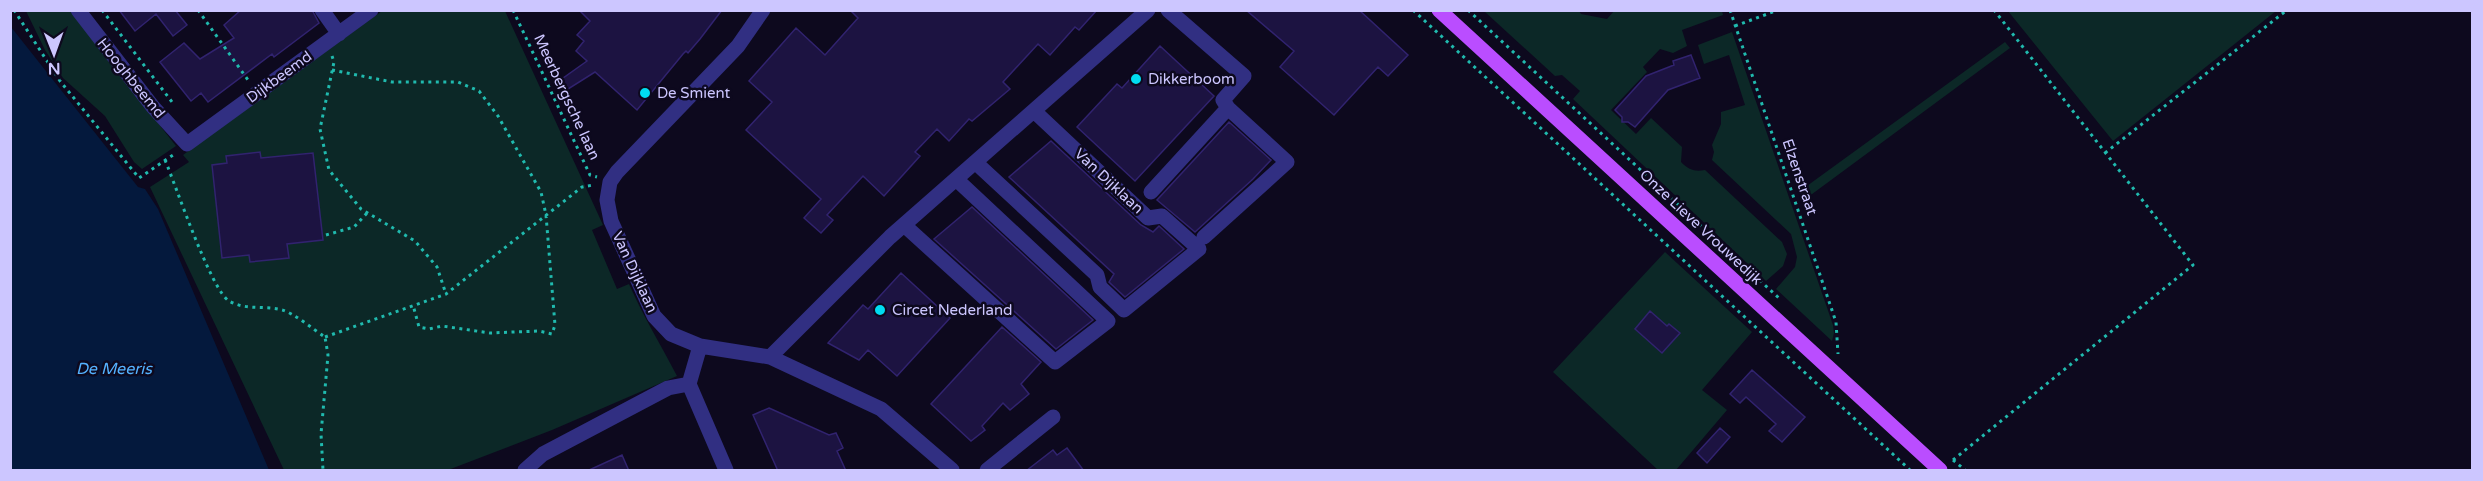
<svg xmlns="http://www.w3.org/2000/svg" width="2483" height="481" viewBox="0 0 2483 481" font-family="'Varela Round',sans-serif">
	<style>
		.green { fill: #0c2827 }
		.water { fill: #04193d }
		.building { fill: #1c1341; stroke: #31236f; stroke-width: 1.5 }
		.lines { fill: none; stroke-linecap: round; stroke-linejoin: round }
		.path { stroke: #20baae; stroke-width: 3; stroke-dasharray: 3 4.5; stroke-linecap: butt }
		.minor { stroke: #312f82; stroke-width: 15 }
		.major { stroke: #ba4dff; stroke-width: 15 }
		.poi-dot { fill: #00dcf1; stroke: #0d091e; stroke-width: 2 }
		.labels { text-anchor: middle; stroke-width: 5; stroke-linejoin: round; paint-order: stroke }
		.street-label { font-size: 15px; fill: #ccc6ff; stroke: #0d091e }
		.poi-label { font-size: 15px; fill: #ccc6ff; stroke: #0d091e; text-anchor: start }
		.water-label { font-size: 16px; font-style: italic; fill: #54b2ff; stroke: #0d091e }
	</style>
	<rect width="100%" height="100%" fill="#0d091e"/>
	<path class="green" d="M26,11h44l106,135 -34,23 -8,-7 -29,-46 -42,-38 -18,-28z
		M382,11h123l98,214 -11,5 25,59 12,-5c14,32 32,61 48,92l-125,54 -104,40h-164l-134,-283 39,-25 -6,-7z
		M1484,11h95l2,3 26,5 7,-8h108l1,4 -41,15 5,16 -14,7 -13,-4 -17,18 4,5 -36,38 25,24 15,-16 31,29 -1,15c8,8 14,10 24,8l77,72 5,12 -4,12 -17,15 -193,-182 7,-8 -18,-16 -7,1z
		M2008,11h268l-163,130z
		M1732,32l101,293 1,8 -2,8 -56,-52 19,-22 2,-10 -6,-23 -79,-74 2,-8 -2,-7 9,-21v-12l24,-7 -16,-50 -25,9 -6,-19z
		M2005,42l5,6 -206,152 -4,-9z
		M1665,252l87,80 -50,58 25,20 -51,60h-18l-105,-98z"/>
	<path class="water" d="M11,27l127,160 7,2 13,20 111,261h-258z"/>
	<path class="building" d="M119,10h56l12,15 -14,11 -17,-22 -21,17z
		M241,10h71l7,13 -45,34 -2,-3 -64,48 -7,-9 -10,8 -31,-39 24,-19 16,16 34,-21 -10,-13z
		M579,10h143l-22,29 -12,14 -2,-2 -3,3 -46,56 -42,-38 -30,19 -6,-10 28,-20 -11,-10 8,-10 -7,-6 13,-14z
		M850,10h247l-18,20 -4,-3 -25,28 -12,-11 -35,38 7,7 -38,32 -3,-2 -20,22 -12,-12 -22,23 5,4 -36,40 -21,-20 -36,39 6,5 -12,13 -17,-15 17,-19 -75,-69 26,-28 -23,-21 47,-53 29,27 33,-37z
		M1246,10h113l49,45 -20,21 -10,-9 -44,48 -54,-48 14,-16z
		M1160,46l54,50 -79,85 -58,-54 40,-43 5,4z
		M1691,55l9,23 -32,12 -33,37 -7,-5h-6v-5l-7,-7 31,-34 28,-11 -1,-4z
		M1229,122l42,38 -18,19 -58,53 -38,-32z
		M1051,141l90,84 12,7 6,-6 25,23 -59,48 -16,-15 5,-8 -105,-97z
		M260,152l1,6 52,-5 10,87 -36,4 2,14 -39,4 -1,-7 -27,3 -10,-93 15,-2 -1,-7z
		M972,207l121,113 -37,29 -122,-110z
		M901,273l49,45 -53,58 -29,-26 -9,10 -31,-17 35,-38 5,4z
		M1650,311l17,15 2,-2 11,9 -18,20 -27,-24z
		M1002,327l39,35 -20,22 8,10 -19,16 -7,-7 -21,23 3,4 -14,11 -40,-37z
		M1752,370l53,47 -23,25 -13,-11 7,-7 -30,-27 -6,6 -10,-9z
		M769,408l60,27 7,-2 7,15 -6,3 9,20h-68l-25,-56z
		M1720,428l10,9 -23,26 -10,-10z
		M1067,448l17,23h-58l27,-21 4,5z
		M622,455l7,16h-42z"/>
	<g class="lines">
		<path class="path" d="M14,10l46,71 79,97 37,-25
			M102,10l70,92
			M198,10l50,70
			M513,10l77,165 7,2
			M1413,10l497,460
			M1468,10l313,290
			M1730,10l106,312 2,32
			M1735,26l43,-16
			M332,56l2,6 -14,67 9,41 32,39 54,32 22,26 9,27
			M332,70l60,12h66l21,9 19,25 43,76 5,23 9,110 -3,9 -13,-3 -49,2 -48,-7 -13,3 -10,-2 -6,-22
			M2105,153l182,-143
			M165,160c11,26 46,130 64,141 18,10 35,4 53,9 12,3 32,20 43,27l3,18 -7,79 2,36
			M326,235l28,-8 13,-14
			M325,337l121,-43 136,-107 11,-2
			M1953,460l12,10
			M1953,460l240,-195 -199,-255"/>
		<path class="minor" d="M78,10l75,97 34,37 184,-134
			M322,10l17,24
			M763,10l-25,36 -121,126 -7,10 -3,18 4,21 43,95 17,18 29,12 70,11 120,-120 258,-227
			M1168,10l76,66 -21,24 5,8 59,54 -83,75
			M975,162l122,113 3,12 24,23 75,-61 -37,-33 -14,2 -114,-107
			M1151,192l77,-84
			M904,225l151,137 53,-41 -152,-142
			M700,346l-11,38 37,86
			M770,357l111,52 71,61
			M525,470l18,-16 125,-66 21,-4
			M987,470l66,-53"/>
		<path class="major" d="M1439,10l501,460"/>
	</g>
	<g class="poi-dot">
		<circle cx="1136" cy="79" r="6"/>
		<circle cx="645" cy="93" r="6"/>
		<circle cx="880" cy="310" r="6"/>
	</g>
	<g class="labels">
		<g class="street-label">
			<text transform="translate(279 77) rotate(-36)" y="5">Dijkbeemd</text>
			<text transform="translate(131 78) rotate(51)" y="5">Hooghbeemd</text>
			<text transform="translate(567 97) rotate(65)" y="5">Meerbergsche laan</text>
			<text transform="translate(1800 177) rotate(71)" y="5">Elzenstraat</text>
			<text transform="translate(1109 181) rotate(43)" y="5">Van Dijklaan</text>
			<text transform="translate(1701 227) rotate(43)" y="5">Onze Lieve Vrouwedijk</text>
			<text transform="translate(635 272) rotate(65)" y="5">Van Dijklaan</text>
		</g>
		<g class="poi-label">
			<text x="1148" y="84">Dikkerboom</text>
			<text x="657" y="98">De Smient</text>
			<text x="892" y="315">Circet Nederland</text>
		</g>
		<g class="water-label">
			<text x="114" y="374">De Meeris</text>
		</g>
	</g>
	<rect width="2483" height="481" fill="none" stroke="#ccc6ff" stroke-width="24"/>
	<g transform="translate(54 54) rotate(179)" stroke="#0d091e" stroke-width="4.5" paint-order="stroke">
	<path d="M0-4.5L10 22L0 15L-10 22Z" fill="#ccc6ff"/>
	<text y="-9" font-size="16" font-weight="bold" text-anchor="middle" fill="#ccc6ff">N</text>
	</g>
</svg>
